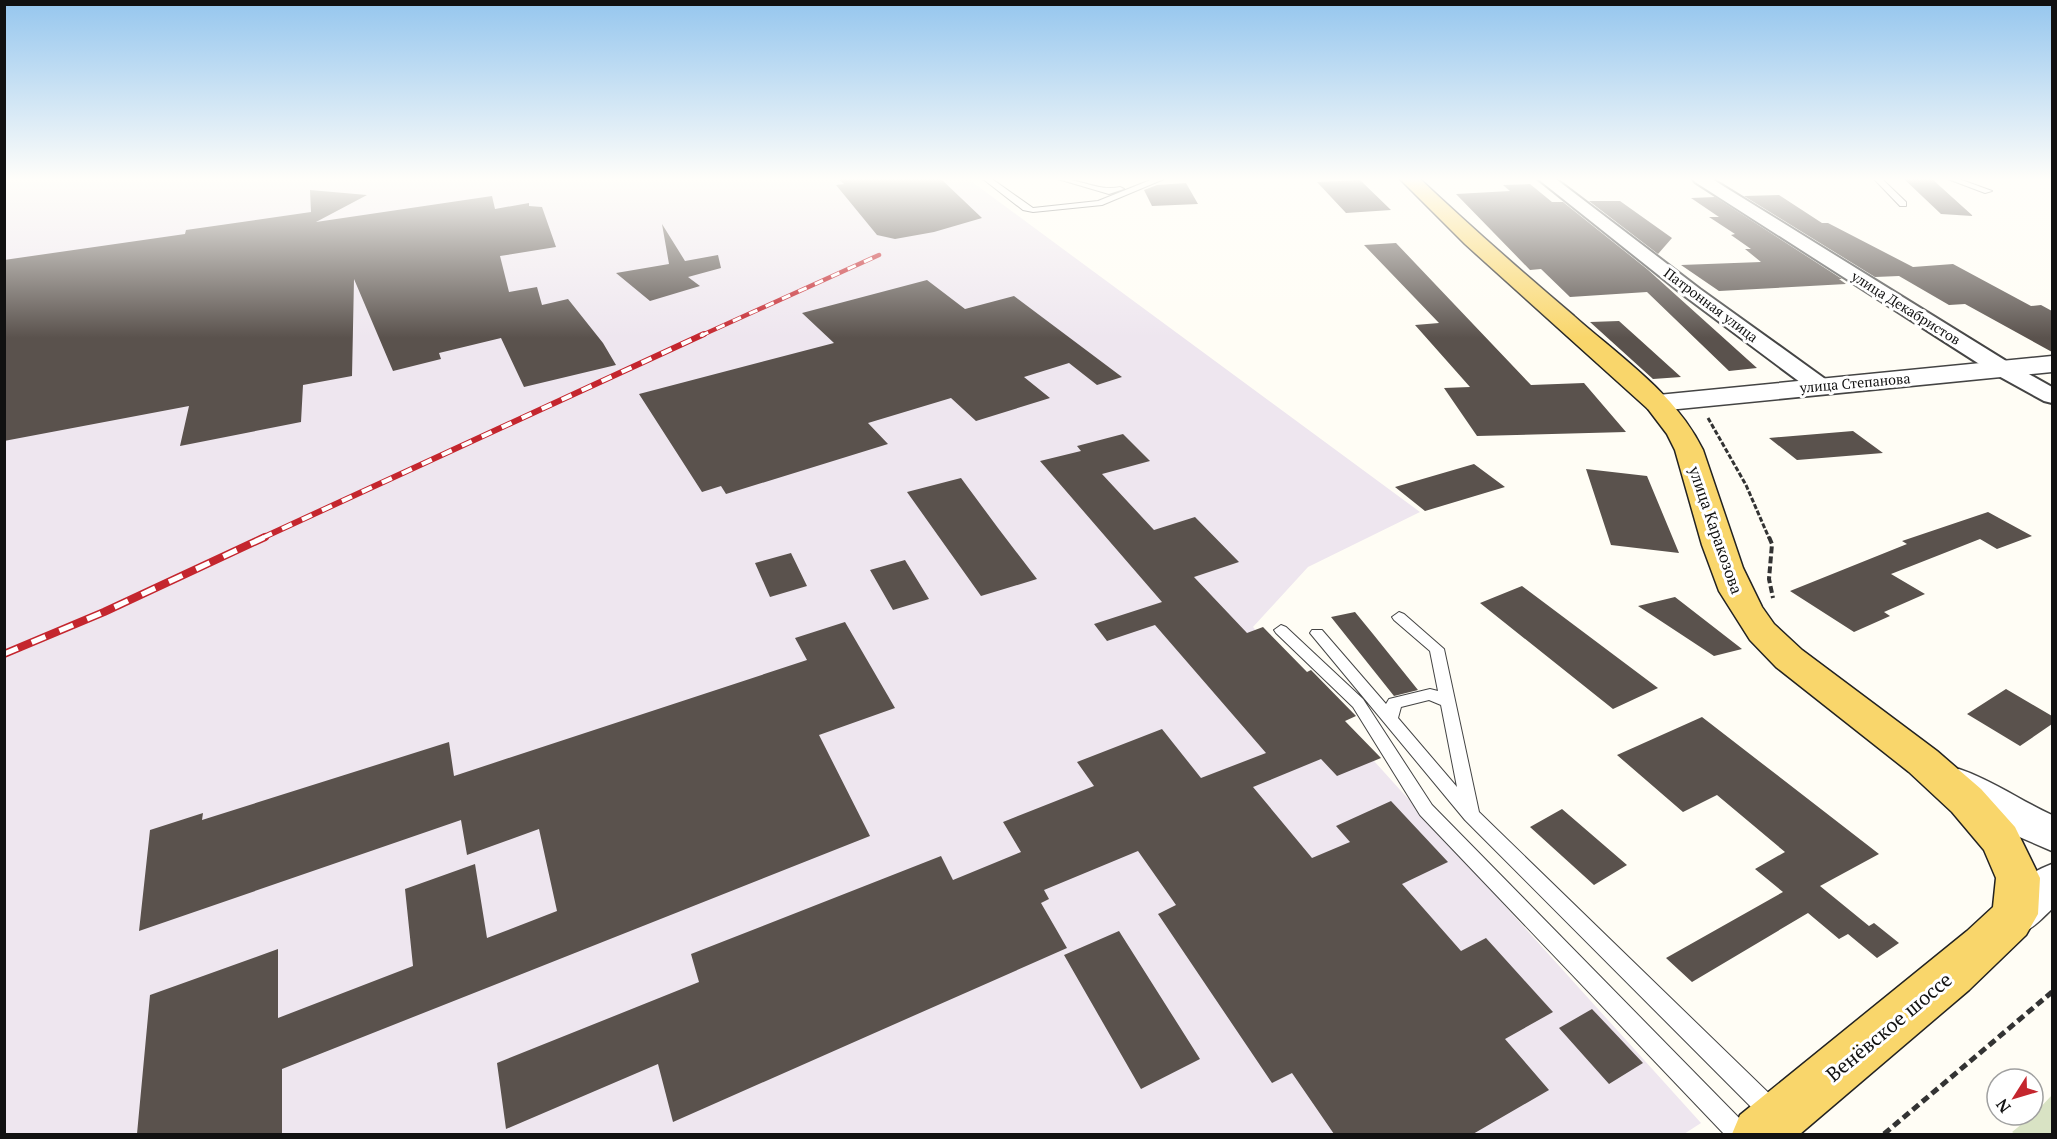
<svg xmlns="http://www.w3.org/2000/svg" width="2057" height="1139" viewBox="0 0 2057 1139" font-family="'PT Serif',serif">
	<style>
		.industrial { fill: #eee6ef }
		.cemetery { fill: #d9e3c4 }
		.building { fill: #5a524d }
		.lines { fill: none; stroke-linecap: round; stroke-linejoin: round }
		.service-casing { stroke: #444; stroke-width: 2 }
		.minor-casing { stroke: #444; stroke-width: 4 }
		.tertiary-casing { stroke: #444; stroke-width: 3 }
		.primary-casing { stroke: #222; stroke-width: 3 }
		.path-far2 { stroke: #333; stroke-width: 3; stroke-dasharray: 5 2; stroke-linecap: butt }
		.path-far1 { stroke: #333; stroke-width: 4; stroke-dasharray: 7 3; stroke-linecap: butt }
		.path { stroke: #333; stroke-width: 5; stroke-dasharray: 8 4.5; stroke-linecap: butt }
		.service { fill: #fff; fill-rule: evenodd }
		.minor { fill: #fff; fill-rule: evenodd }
		.tertiary { fill: #fff; fill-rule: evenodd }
		.primary { fill: #f9d66b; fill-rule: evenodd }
		.rail-far2-casing { stroke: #c4262e; stroke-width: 4.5 }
		.rail-far1-casing { stroke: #c4262e; stroke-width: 6 }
		.rail-casing { stroke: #c4262e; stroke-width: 8 }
		.rail-far2 { stroke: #fff; stroke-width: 3; stroke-dasharray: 9; stroke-linecap: butt }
		.rail-far1 { stroke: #fff; stroke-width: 4; stroke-dasharray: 11; stroke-linecap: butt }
		.rail { stroke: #fff; stroke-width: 5; stroke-dasharray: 15; stroke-linecap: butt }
		.labels { text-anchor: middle; stroke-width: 6; stroke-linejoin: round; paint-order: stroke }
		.far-street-label { font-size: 14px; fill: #111; stroke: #fff }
		.street-label { font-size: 16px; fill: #111; stroke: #fff }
		.near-street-label { font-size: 20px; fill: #111; stroke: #fff }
	</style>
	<rect width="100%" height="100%" fill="#fffdf5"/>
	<path class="industrial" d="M5,179h963l452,333 -112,55 -55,60 448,496 -17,11h-1679z"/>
	<path class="cemetery" d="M2052,1095v39h-37l-3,-2 21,-17z"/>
	<path class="building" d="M838,179h103l41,39 -48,14 -39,7 -18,-4 -41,-50 8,-1z
		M1904,179h28l41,37 -32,-2z
		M1360,180l31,30 -45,3 -29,-31z
		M1186,183l12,21 -46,2 -8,-16 13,-5z
		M1530,184l22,18h11l84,67 110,99 -28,3 -82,-79 -77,5 -29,-28 -11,1 -74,-76 54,-3 -7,-6z
		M310,190l57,5 -51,27 176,-26 3,13 34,-6v3l13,1 14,40 -56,9 9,36 28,-5 5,18 26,-6 35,44 13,22 -92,22 -23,-49 -62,15 2,6 -48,12 -39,-92 -2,97 -49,9 -2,37 -121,24 9,-40 -185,35v-181l181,-26 1,-4 125,-18z
		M1779,195l43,28h6l85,44 40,-3 78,42 10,-1 11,6v41l-87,-48 -16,1 -50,-29 -24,1 -131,-81z
		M1715,197l127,82h-3l7,5 -127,7 -38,-26 80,-3 -16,-13h6l-20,-14 4,-1 -26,-17h10l-28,-19z
		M1589,201h31l52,37 -14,16z
		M662,224l23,37 33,-6 3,13 -33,9 12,9 -50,15 -34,-28 53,-9z
		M1396,243l135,142 53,-2 42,49 -149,4 -33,-48 26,-1 -55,-62 24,-2 -75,-78z
		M927,280l38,29 49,-13 108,81 -25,8 -28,-22 -45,14 26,21 -74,23 -25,-23 -83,25 20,21 -162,50 -5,-8 -19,6 -63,-98 195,-51 -32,-30z
		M1619,321l20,18 42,38 -28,2 -63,-57z
		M1853,431l30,22 -86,7 -28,-22z
		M1123,434l27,27 -48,13 52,56 41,-13 44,45 -45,15 53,56 16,-6 44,45 4,-2 45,46 -11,5 36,37 -44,18 -16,-17 -68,28 59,71 38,-16 -14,-16 55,-25 57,61 -46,22 59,67 25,-13 67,74 -48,27 44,51 -76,44h-139l-42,-61 -20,10 -114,-169 18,-9 -38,-54 -94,39 5,9 -8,4 26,45 -394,174 -15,-58 -152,65 -9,-66 202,-81 -8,-28 250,-98 12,24 68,-28 -18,-30 91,-36 -17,-24 85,-33 39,49 65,-25 -111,-128 -48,16 -13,-17 68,-22 -122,-141 41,-10 -4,-5z
		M1474,464l31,23 -80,24 -30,-24z
		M1586,469l61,7 32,77 -68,-8z
		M961,478l37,50 39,51 -56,17 -74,-104z
		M1988,512l44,24 -35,13 -17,-10 -89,35 34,20 -41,18 6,4 -36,16 -64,-41 117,-47 -5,-3z
		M791,553l16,33 -37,11 -15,-34z
		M905,560l24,39 -36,11 -23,-40z
		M1522,586l136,102 -45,21 -133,-106z
		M1675,597l67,52 -28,7 -76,-50z
		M1355,612l18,22 45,56 -24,6 -63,-79z
		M845,622l50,86 -76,27 51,101 -588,233v65h-145l13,-139 128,-46v69l135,-52 -8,-77 70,-25 12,74 70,-27 -18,-82 -72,26 -6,-35 -322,111 11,-101 53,-17 -1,7 247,-78 5,34 353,-116 -12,-22z
		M2006,689l46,27v8l-32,22 -53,-32z
		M1702,717l177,137 -59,32 49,40 5,-3 25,20 -22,15 -29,-24 -9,5 -31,-26 -116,69 -26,-24 117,-66 -28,-23 30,-17 -68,-57 -34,17 -66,-57z
		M1562,809l65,56 -33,20 -64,-58z
		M1119,931l81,128 -59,30 -77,-134z
		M1592,1009l51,54 -34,21 -50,-56z"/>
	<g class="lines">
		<defs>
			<path id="service" d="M983,179h9l41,29 65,-7 55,-22h11l-62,26 -69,7 -10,-2z
				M1058,179c21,-1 41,13 62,8l4,2 -15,5z
				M1874,179h8l24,23v4h-6z
				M1948,179h11l33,12 -7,2z
				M1399,612l5,2 40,35 35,163 300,291 3,8 -3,8 -8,3 -8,-3 -298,-299 -155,-187 2,-3h10l64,74 3,-5 41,-10 8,2 -8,-40 -36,-31 -2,-3zM1429,700l12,5 16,82 -59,-69 3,-11z
				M1281,625l5,2 77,72 69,106 315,321 3,8h-26l-304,-319 -67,-108 -77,-74 -2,-3z"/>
			<path id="minor" d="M1538,179h18l144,110 128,92 3,5 -3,5 -8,2 -8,-2 -126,-94z
				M1693,179h19l299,185 41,23v16l-8,-2 -49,-27 -300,-192z"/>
			<path id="tertiary" d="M2052,356v16l-394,39 -10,-2 -4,-6 4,-6 10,-2z
				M1959,769c33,11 62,32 93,46v36l-58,-25 -49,-30 -6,-11 6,-11z
				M2052,864v45c-19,18 -27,30 -54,20l-7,-14c11,-23 37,-42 61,-51z"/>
			<path id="primary" d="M1400,179h20c50,47 101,92 154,137 46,41 102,78 129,134l40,118 19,39 12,17 28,26 135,101 44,38 34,38 25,51 -2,36 -12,21 -57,55 -169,144h-68l8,-19 227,-184 26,-24 3,-29 -12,-28 -32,-38 -43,-40 -133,-105 -26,-27 -31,-49 -17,-46 -27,-95 -8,-16 -19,-25 -183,-165z"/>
		</defs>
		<use href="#service" class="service-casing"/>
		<use href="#minor" class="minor-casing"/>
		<use href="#tertiary" class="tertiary-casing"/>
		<use href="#primary" class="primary-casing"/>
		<path class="path-far2" d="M1708,418l38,67 23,53"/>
		<path class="path-far1" d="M1769,537l3,7 -3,35 4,19"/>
		<path class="path" d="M1884,1134l168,-142"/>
		<use href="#service" class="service"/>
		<use href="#minor" class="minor"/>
		<use href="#tertiary" class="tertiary"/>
		<use href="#primary" class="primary"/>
		<defs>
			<path id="rail-far2" d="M700,336l179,-81"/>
			<path id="rail-far1" d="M262,538l442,-204"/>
			<path id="rail" d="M4,654l100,-42 161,-75"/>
		</defs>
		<use href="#rail-far2" class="rail-far2-casing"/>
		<use href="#rail-far1" class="rail-far1-casing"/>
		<use href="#rail" class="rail-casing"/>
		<use href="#rail-far2" class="rail-far2"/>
		<use href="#rail-far1" class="rail-far1"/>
		<use href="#rail" class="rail"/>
	</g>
	<linearGradient id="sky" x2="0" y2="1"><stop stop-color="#95c6ee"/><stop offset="0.53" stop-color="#fffefa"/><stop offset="1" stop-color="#fffefa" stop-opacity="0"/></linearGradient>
	<rect width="2057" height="338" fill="url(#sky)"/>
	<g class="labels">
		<g class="far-street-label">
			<text transform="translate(1711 305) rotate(37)" y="5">Патронная улица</text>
			<text transform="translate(1906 308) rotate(32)" y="5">улица Декабристов</text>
			<text transform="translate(1855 383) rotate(-5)" y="5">улица Степанова</text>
		</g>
		<g class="street-label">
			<text transform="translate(1716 530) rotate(71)" y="6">улица Каракозова</text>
		</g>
		<g class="near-street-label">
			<text transform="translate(1889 1027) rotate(-40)" y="7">Венёвское шоссе</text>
		</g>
	</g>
	<rect width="2057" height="1139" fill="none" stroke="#111111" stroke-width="12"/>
	<g transform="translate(2015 1097) rotate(233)"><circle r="28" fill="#ffffff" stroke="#a0a0a0" stroke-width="1.5"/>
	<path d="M0-4.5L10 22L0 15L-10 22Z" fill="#c4262e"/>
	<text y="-9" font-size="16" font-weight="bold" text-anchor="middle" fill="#111111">N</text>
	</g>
</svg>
